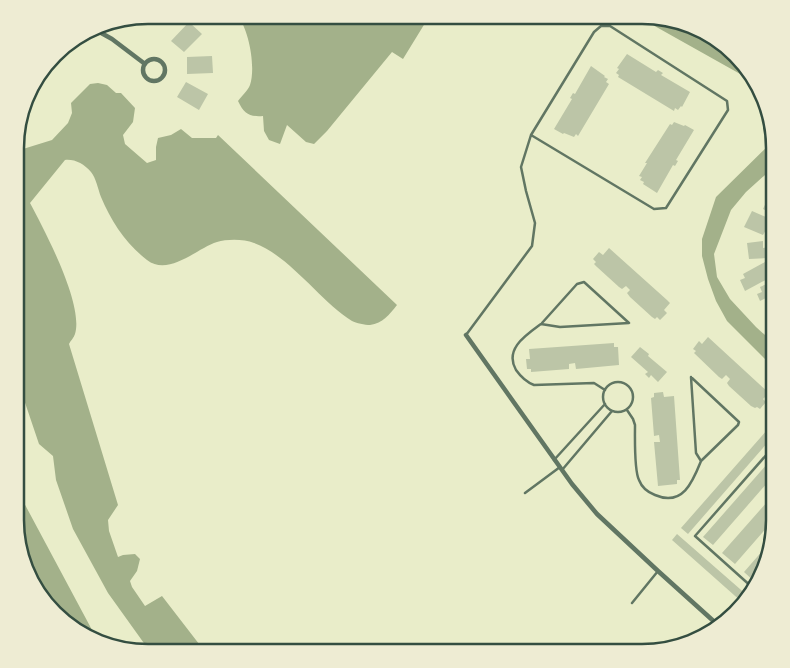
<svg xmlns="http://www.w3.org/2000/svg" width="790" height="668" viewBox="0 0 790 668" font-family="Arial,sans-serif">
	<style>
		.water { fill: #a3b18a }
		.building { fill: #bcc5a7 }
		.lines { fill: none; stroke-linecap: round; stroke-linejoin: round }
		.service { stroke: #617663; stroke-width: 2.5 }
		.minor { stroke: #617663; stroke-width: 4.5 }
		.rim { fill: none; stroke: #344e41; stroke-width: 2.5 }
	</style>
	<rect width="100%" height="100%" fill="#e9edc9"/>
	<path class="water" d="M237,15h193l-27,44 -11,-7 -65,79 -13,13 -8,-2 -19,-17 -7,19 -11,-4 -5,-9 -1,-15c-13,1 -19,-2 -25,-15 4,-5 10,-11 12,-16 6,-18 -1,-56 -13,-70z
		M635,15h16l50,14 35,25 22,30z
		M98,83l9,2 9,8h5l14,15 -2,14 -10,13 2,9 22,19 9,-3v-13l2,-9 13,-3 10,-6 11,9h24l2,-3 179,170c-8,10 -14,18 -27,20 -5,0 -14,-2 -18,-4 -32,-20 -62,-65 -98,-78 -10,-4 -27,-4 -37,-1 -20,6 -48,35 -70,18 -21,-16 -36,-39 -46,-63 -3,-8 -5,-19 -10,-25 -7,-8 -16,-13 -26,-12l-35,43c15,28 54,102 45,131 -1,4 -5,7 -6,10l49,161 -10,15 1,11 9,26 5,-2 12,-1 5,5 -3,12 -7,10 2,6 13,19 17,-10 44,57h-55l-43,-60 -35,-64 -17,-49 -3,-24 -14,-12 -23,-68v-229l7,2 29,-9 16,-17 4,-10 -1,-10 19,-19z
		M775,139v27l-29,26 -15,18 -17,44 3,23 13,22 26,28 19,17v25l-48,-48 -11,-20 -8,-22 -6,-23v-17l14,-42z
		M15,486l84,157 -45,-29 -29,-43 -10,-42z"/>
	<path class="building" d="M189,22l13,12 -18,18 -13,-11z
		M627,54l29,18 2,-2 5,3 -2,2 29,17 -8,15 -1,-1 -3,4 -3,-2 -1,3 -56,-34 1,-2 -3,-2 3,-4 -2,-1z
		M212,56l1,17 -26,1v-17z
		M591,66l14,10 -1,1 4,2 -2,3 3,2 -31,52 -2,-2 -2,3 -10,-4 -1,1 -9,-5 18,-30 -2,-1 3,-5 2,1z
		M186,82l22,12 -9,16 -22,-13z
		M674,122l10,4 1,-1 9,5 -18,30 2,1 -3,5 -2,-1 -16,28 -14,-9 1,-2 -4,-2 2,-3 -3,-1 8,-13h-2l25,-39 2,1z
		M770,194l5,2v19l-12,-6z
		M752,211l23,10 -4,9 -4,-2 -4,7 -19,-8z
		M763,241v7l6,-1v11l-20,1 -2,-16z
		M609,248l58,52 3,3 -6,7 3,3 -7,7 -3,-3 -2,2 -3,-2 -22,-20 -3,-4 3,-3 -4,-4 -4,3 -3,-2 -22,-20 -3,-3 2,-2 -3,-3 6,-7 4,3z
		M765,262l8,14 -28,15 -5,-11 5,-2 -2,-4z
		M775,280v18l-7,4 -2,-4 -6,3 -3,-7 5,-2 -2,-5z
		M708,337l61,56 -6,6 3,3 -6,7 -3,-2 -2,1 -4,-2 -22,-20 -2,-3 3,-4 -4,-4 -4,4 -3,-2 -25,-24 2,-2 -3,-2 6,-8 3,3z
		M614,343v4h4l1,18 -43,4 -1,-6 -6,1v5l-38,3v-3h-4l-1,-10h4l-1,-10z
		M640,347l9,7 -1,2 19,16 -9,10 -7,-7 -2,3 -4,-4 3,-2 -17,-15z
		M663,392l1,5 10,-1 6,84h-3v4l-19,2 -4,-44h6l-1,-7 -5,1 -3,-38 3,-1v-4z
		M775,421v13l-87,100 -7,-6z
		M775,455v19l-62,71 -10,-8z
		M775,493v25l-40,46 -13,-11z
		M677,534l71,62 -5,7 -71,-63z
		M771,541l-6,30 -9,12 -12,-11z"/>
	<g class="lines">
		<path class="service" d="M542,323l35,-39 7,-2 45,41
			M466,335l66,-89 3,-23 -9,-32 -5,-24 10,-32 63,-103 7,-6h9l117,75 1,9 -62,98 -12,1 -123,-74
			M692,378l47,44 -1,3 -37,36
			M603 397a15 15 0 1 1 30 0a15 15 0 1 1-30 0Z
			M605,390l-11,-7 -60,2c-8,-3 -13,-8 -18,-15 -12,-21 10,-35 25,-46l19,3 69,-4
			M627,410l6,9 2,6c0,13 -1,45 4,55 3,8 8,12 16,15 28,12 38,-14 46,-34l-5,-8 -5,-76
			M554,460l51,-56
			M562,470l50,-59
			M525,493l35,-26
			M753,588l-58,-52 80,-91
			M632,603l26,-32"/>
		<path class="minor" d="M94,29l18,10 33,25
			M143 70a11 11 0 1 1 22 0a11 11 0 1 1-22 0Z
			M466,335l106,149 25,30 61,57 61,55"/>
	</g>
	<path d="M0 0H790V668H0ZM148 24H642A124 124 0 0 1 766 148V520A124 124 0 0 1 642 644H148A124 124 0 0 1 24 520V148A124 124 0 0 1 148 24Z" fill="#eeecd3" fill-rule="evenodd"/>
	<path class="rim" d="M148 24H642A124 124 0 0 1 766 148V520A124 124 0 0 1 642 644H148A124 124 0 0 1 24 520V148A124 124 0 0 1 148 24Z"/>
</svg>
